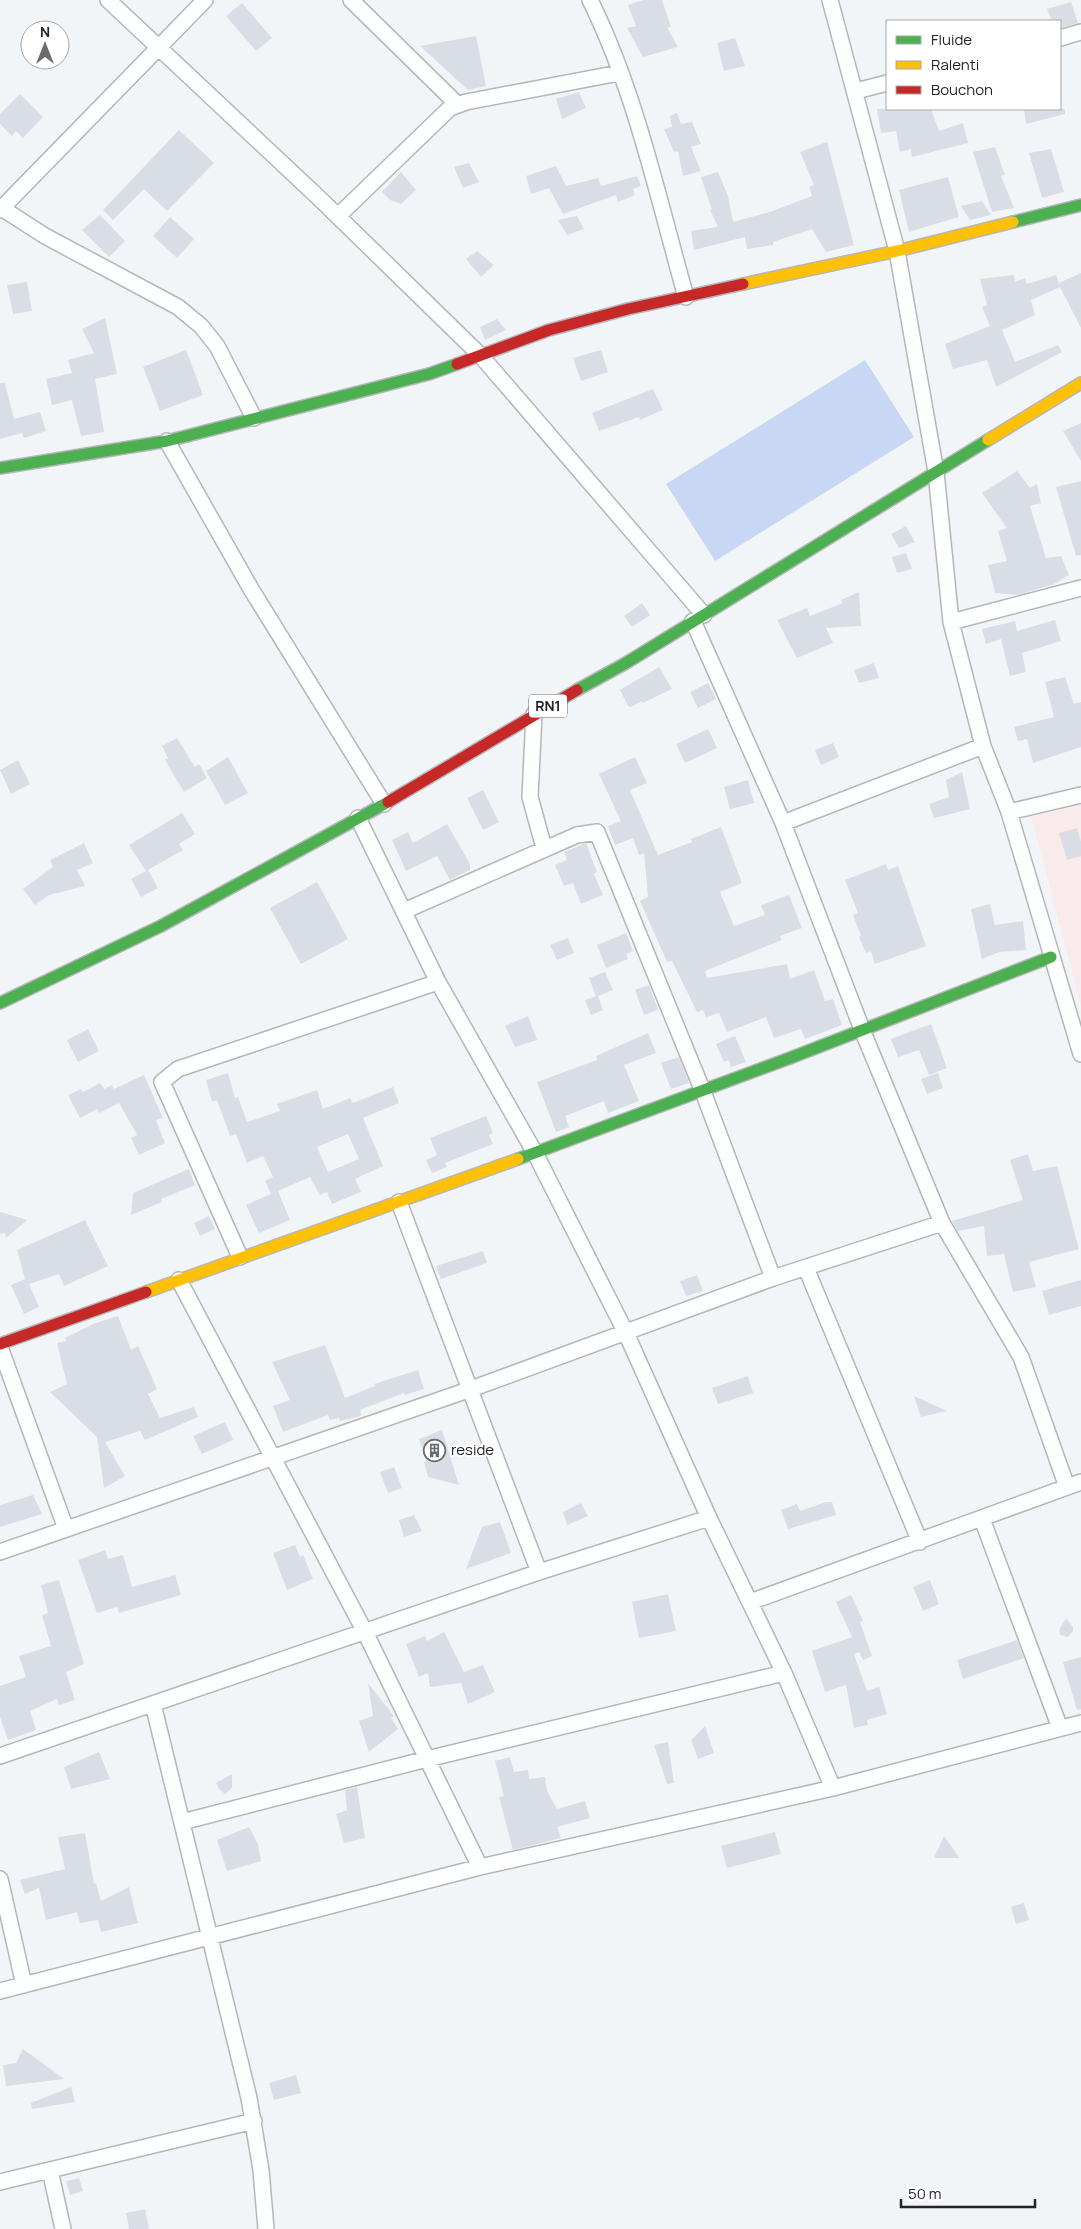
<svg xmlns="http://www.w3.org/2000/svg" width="1081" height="2229" viewBox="0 0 1081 2229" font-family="Manrope,sans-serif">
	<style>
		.commercial { fill: #f9ebeb }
		.pitch { fill: #c8d8f4 }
		.building { fill: #d9dee6; fill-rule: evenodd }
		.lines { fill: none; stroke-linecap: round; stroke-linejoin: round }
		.street-casing { stroke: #b4b6b8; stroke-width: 18 }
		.fast-casing { stroke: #b4b6b8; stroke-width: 14 }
		.slow-casing { stroke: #b4b6b8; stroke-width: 14 }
		.jam-casing { stroke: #b4b6b8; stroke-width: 14 }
		.street { stroke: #fdfefe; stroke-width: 15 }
		.fast { stroke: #4caf50; stroke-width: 11 }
		.slow { stroke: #ffc107; stroke-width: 11 }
		.jam { stroke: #c62828; stroke-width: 11 }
		.labels { text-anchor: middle; stroke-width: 4; stroke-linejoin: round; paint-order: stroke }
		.shield { fill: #fff; stroke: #646566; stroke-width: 1 }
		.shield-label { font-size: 14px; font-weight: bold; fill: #222325 }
		.poi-label { font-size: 15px; fill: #222325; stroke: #fff; text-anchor: start }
	</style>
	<rect width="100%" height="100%" fill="#f2f5f8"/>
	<path class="commercial" d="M1081,805v201l-50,-190z"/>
	<path class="pitch" d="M865,360l49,77 -199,124 -49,-77z"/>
	<path class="building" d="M643,0h19l9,27h-4l11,20 -35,10 -16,-29 9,-2 -8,-21z
		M1071,2l7,21 -18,5v-7h-8l-5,-12z
		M242,3l30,35 -16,13 -30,-35z
		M476,36l10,50 -18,4 -48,-44z
		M735,38l10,28 -21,5 -7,-28z
		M579,92l7,16 -24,11 -6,-20z
		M20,94l23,23 -20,21 -7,-7 -4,5 -12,-12v-10z
		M877,109h54l8,22 24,-8 5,20 -56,14 -1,-8 -11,3 -4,-21 -15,2z
		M1024,109h41v5l-39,10z
		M677,113l4,11 11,-2 9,22 -10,3 10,24 -18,5 -5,-25 -4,1 -10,-23 8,-2 -2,-11z
		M179,130l35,33 -47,48 -23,-22 -31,31 -10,-10z
		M827,142l27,103 -28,7 -14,-23 -39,13v3l-26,4 -2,-12 -51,13 -3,-19 27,-4 -8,-17h2l-11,-33 17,-5 10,24 5,26 37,-10 42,-16 -3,-9 5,-2 -14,-33z
		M995,147l10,28 -4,1 13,32 -22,4 -19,-60z
		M1051,149l13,43 -22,6 -13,-45z
		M469,163l10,19 -16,6 -9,-21z
		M556,166l10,20 32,-8 3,8 36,-10 4,10 -8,3 2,6 -17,7 -2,-7 -53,19 -14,-26 -18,6 -5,-18z
		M401,172l15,18 -15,14 -11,-4 -8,-8z
		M948,177l11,40 -50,15 -10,-42z
		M982,201l9,14 -21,5 -9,-14z
		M100,215l25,26 -16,16 -27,-27z
		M577,216l7,13 -17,6 -9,-15z
		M170,217l24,22 -17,19 -24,-22z
		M477,251l17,14 -13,12 -15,-18z
		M1081,273v55l-21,-41 -29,13 4,15 -33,15 13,32 43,-17 4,7 -66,35 -9,-27 -34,9 -8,-25 45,-18 -8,-19 5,-2 -7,-26 34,-4 1,7 10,-4 2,6 29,-9 3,8z
		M27,282l5,29 -19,3 -6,-29z
		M105,318l12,56 -22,5 9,53 -23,4 -9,-36 -20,5 -6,-26 26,-6 -4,-13 26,-7 -12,-24z
		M497,319l9,11 -21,10 -5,-13z
		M186,350l17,45 -43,16 -17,-44z
		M601,350l7,22 -27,9 -8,-23z
		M0,383h5l9,36 26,-7 6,19 -22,7 -2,-5 -22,6z
		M653,389l10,21 -23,10 -1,-3 -40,14 -7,-18z
		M1081,423v38l-18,-30z
		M1017,471l13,17 7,-4 4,19 -11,3 16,52 15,-2 8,19 -15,9 -36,11 -23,-2 -7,-28 19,-4 -9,-30 9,-3 -25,-35z
		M1081,481v74l-5,1 -20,-69z
		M906,526l9,16 -16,6 -8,-14z
		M906,553l6,16 -15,4 -5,-16z
		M859,592l2,34 -35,2 7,15 -36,15 -20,-38 30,-12 3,8 33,-13 -2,-3z
		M642,603l8,12 -18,12 -8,-11z
		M1055,620l6,21 -39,12 4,19 -16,4 -9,-37 -15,5 -4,-15 33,-8 2,10z
		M874,663l5,15 -20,5 -5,-13z
		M659,667l13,22 -29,14 -1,-2 -11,6 -3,-1 -8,-16z
		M1065,677l9,27 7,-2v45l-48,16 -6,-24 -9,2 -4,-14 40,-10 -9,-35z
		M708,683l8,16 -18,9 -8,-16z
		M708,729l9,19 -32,15 -9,-19z
		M177,738l18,29 4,-3 8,14 -23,14 -19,-32 3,-2 -6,-12z
		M833,743l6,14 -18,8 -6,-15z
		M228,757l20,36 -23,12 -19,-34z
		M635,757l12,26 -17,7 28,65 34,-13 -1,-3 30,-12 21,56 -22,9 14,34 31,-11 -4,-10 28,-10 13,33 -22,8 2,4 -77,31 2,7 80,-14 3,15 24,-9 11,31 8,-2 9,26 -37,14 -4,-10 -27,9 -8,-21 -39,15 -8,-19 -13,4 -3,-7 -6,2 -25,-51 -5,1 -27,-61 8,-4 -4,-44 -5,2 -6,-17 -18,7 -5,-13 -2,-6 13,-5 -22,-47z
		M18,760l12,24 -19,10 -11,-24z
		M962,772l8,37 -36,9 -5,-14 20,-7 -3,-17z
		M748,780l6,23 -24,6 -6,-22z
		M483,790l16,32 -16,8 -16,-32z
		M182,813l13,21 -16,10 4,6 -37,21 -17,-26z
		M447,824l23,40v6l-20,10 -13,-24 -31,15 -14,-31 16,-8 5,11z
		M1077,828l4,14v14l-14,4 -8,-27z
		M84,843l9,20 -16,7 8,16 -36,9 -14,10 -12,-16 30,-22 -3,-7z
		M586,843l11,29 -3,2 9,21 -22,9 -8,-21 -9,3 -9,-21 12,-5 -3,-8z
		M886,864l2,6 10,-4 28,80 -51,18 -4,-13 -5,2 -7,-16 2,-1 -8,-21 5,-2 -13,-33z
		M148,870l10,18 -17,9 -10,-18z
		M317,882l31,57 -47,25 -31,-56z
		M990,904l5,21 28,-4 3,29 -27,2 -17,7 -11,-50z
		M626,933l7,18 -7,3 2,5 -22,9 -9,-23z
		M568,938l6,15 -17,7 -7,-15z
		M605,972l8,18 -15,6 5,14 -12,5 -6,-15 11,-4 -7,-18z
		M649,985l9,25 -14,5 -9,-25z
		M528,1016l9,24 -22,7 -10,-21z
		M931,1024l16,44 -18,7 -10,-25 -21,7 -7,-18z
		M88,1029l11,22 -21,11 -11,-22z
		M648,1033l8,20 -32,12 15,36 -31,12 -4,-12 -39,15 4,11 -13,5 -19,-50 60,-22 -1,-4z
		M735,1036l11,26 -15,5 -2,-7 -5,2 -8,-18z
		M679,1057l10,26 -18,6 -10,-26z
		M228,1073l7,25 3,-1 9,25 33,-11 -3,-7 40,-14 6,19 27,-11 3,5 40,-16 6,16 -36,15 20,48 -28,13 6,13 -29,12 -5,-12 -7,3 -10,-18 -39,17 -6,-13 8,-4 -10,-21 -16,7 -11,-29 -6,2 -13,-36 -5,2 -6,-22zM348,1134l11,25 -31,13 -11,-25z
		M938,1073l5,15 -16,6 -6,-15z
		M144,1075l19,43 -7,2 9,23 -26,12 -8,-17 6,-3 -18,-32 -20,10 -2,-4 -17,9 -12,-23 13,-6 2,3 17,-9 4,6 8,-4 2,4z
		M486,1116l7,17 -4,2 4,9 -48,19 2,4 -15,6 -6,-13 11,-5 -7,-17z
		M1028,1154l5,17 24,-5 22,83 -50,13 7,25 -23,5 -9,-38 -17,2 -3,-30 -26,5 -6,-10 71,-21 -13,-40z
		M189,1169l6,16 -34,14 1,3 -31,13 2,-22z
		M278,1191l12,29 -31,13 -13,-28z
		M0,1212l14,4 13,4 -21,18 -1,-5 -5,1z
		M209,1216l6,13 -15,7 -6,-13z
		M85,1220l23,46 -44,20 -5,-12 -30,10 10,23 -15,7 -13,-29 14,-6 -8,-29z
		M483,1251l4,12 -46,16 -5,-13z
		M697,1275l6,16 -17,5 -6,-15z
		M1081,1280v26l-32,9 -7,-24z
		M118,1316l13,34 7,-4 19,43 -9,5 12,24 34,-11 4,10 -53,23 -5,-9 -35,11 20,34 -21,12 -7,-51 -47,-45 17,-8 -10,-41 9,-2 -1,-3 28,-14z
		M325,1345l20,53 30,-12 -1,-2 44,-14 6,19 -19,6 -1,-2 -44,17 1,6 -21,5 -1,-3 -9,2 -2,-5 -45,17 -10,-26 17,-6 -18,-38z
		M748,1376l5,17 -35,11 -6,-16z
		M914,1396l33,15 -26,6z
		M225,1422l8,18 -31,14 -9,-18z
		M442,1430l17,55 -31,-8 -4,-15 2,-1 -7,-22z
		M394,1467l8,21 -14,5 -8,-21z
		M33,1495l9,19 -42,13v-22z
		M826,1502h6l4,13 -48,14 -7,-19 16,-6 3,7z
		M581,1503l7,13 -21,9 -4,-13z
		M414,1515l8,16 -18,6 -5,-17z
		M500,1522l11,31 -45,16 16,-42z
		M295,1545l5,12 3,-2 10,24 -26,11 -14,-37z
		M105,1550l3,9 15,-4 9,32 43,-12 6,20 -62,18 -2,-6 -20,6 -19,-53z
		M59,1580l25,84 -18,8 9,28 -16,5 -2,-6 -27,12 6,19 -28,10 -8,-23v-31l26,-9 -7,-21 32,-10 -9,-31 6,-2 -7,-28z
		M930,1580l9,24 -16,7 -10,-24z
		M668,1594l8,37 -37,7 -7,-36z
		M851,1595l12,26 -3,1 12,34 -9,4 -4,-8 -5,2 13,37 12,-4 8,27 -20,6 1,5 -14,3 -8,-43 -21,7 -13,-41 40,-14 -16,-35z
		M1066,1618l7,9v4l-5,6 -8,-2 -1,-5z
		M444,1632l20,40 19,-7 12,27 -27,12 -7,-21 -31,4 -2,-14 -9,4 -13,-33 19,-8 2,5z
		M1017,1640l7,18 -61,21 -6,-19z
		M1081,1657v52l-4,1 -14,-48z
		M368,1683l26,33 -3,2 7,11 -29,23 -10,-31 14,-5z
		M705,1726l9,27 -16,6 -7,-19z
		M668,1742l6,41 -7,1 -13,-39z
		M99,1752l11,27 -39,10 -7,-22z
		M510,1757l4,15 14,-2 1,9 16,-2 2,14 10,18 28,-8 5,17 -33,9 4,11 -48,12 -14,-53 5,-1 -9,-35z
		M232,1774v14l-7,6 -6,-5 -3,-6z
		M357,1787l8,51 -21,5 -8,-29 11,-4 -2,-20z
		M249,1827l9,17 3,17 -34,10 -10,-31z
		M775,1832l6,22 -54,14 -6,-22z
		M85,1833l9,51 2,-1 5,18 28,-14 9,36 -37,9 -3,-12 -18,3 -3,-11 -31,8 -7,-32 -14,6 -5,-14 45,-11 -7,-32z
		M944,1836l16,22h-26z
		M1024,1903l5,17 -13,4 -5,-17z
		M23,2049l41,30 -58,7 -3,-21 13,-2z
		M296,2075l5,18 -27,7 -5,-17z
		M71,2087l4,15 -43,7 -1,-6z
		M79,2178l4,13 -13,4 -4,-14z
		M145,2209l4,20h-20l-3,-16z"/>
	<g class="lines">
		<defs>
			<path id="street" d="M108,0l211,198 162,158 223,259
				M351,0l107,105
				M590,0c46,93 68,198 96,297
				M830,0l67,251 39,221 15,150 32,124 26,66 72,242
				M1060,38l21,-6
				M856,91l31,-8
				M0,207l45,29 133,71 23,19 16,20 37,72
				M0,210l205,-210
				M338,216l112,-108 16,-6 153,-29
				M167,441l84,148 133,215
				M693,621l90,202 80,209 79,191 79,134 46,130
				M951,622l130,-34
				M534,714l-4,83 14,51
				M1009,812l72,-17
				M358,818l80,164 97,171 91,180 83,185 75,155 49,115
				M783,823l200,-77
				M404,911l173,-76 20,-3 105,257 71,189
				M399,1202l140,370
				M240,1257l-78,-175 16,-13 260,-87
				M806,1268l114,274
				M179,1280l186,352 115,235
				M0,1347l66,182
				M982,1519l78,209
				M0,1552l471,-163 302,-111 169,-55
				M750,1602l331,-120
				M153,1704l96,394 12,72 5,59
				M0,1756l539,-184 170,-54
				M182,1822l245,-63 357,-86
				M0,1879l24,106
				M0,1991l480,-124 353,-79 248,-65
				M50,2170l13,59
				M0,2182l254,-61"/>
			<path id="fast" d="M1013,222l68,-17
				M0,468l167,-27 262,-67 28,-10
				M577,690l49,-27 362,-223
				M0,1003l161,-77 227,-124
				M518,1159l272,-101 261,-101"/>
			<path id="slow" d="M743,284l154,-33 116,-29
				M988,440l93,-57
				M146,1292l372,-133"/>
			<path id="jam" d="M457,364l92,-34 79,-21 115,-25
				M388,802l189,-112
				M0,1344l146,-52"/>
		</defs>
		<use href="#street" class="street-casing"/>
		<use href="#fast" class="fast-casing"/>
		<use href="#slow" class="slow-casing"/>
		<use href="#jam" class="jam-casing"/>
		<use href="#street" class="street"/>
		<use href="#fast" class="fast"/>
		<use href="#slow" class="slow"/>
		<use href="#jam" class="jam"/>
	</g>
	<defs>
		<symbol id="building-ring" viewBox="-11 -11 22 22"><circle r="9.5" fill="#fff" stroke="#6b6c6f" stroke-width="1.5"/><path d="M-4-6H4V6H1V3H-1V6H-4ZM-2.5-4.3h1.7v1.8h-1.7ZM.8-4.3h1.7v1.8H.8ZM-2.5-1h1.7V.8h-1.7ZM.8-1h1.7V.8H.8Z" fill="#6b6c6f"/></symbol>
	</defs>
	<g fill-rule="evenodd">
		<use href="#building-ring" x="422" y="1438" width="25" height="25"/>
	</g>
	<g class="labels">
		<rect class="shield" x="529" y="694.5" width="38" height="23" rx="4"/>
		<g class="shield-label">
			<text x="548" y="711">RN1</text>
		</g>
		<g class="poi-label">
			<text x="451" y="1455">reside</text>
		</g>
	</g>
	<rect x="886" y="20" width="175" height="90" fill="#ffffff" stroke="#a7a7a8"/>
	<rect x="896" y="36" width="25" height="8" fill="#4caf50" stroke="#a7a7a8"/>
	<text x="931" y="45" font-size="15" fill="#222325">Fluide</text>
	<rect x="896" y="61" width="25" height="8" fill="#ffc107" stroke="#a7a7a8"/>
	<text x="931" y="70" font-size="15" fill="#222325">Ralenti</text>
	<rect x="896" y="86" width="25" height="8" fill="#c62828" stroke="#a7a7a8"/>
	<text x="931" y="95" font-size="15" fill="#222325">Bouchon</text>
	<g transform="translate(45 45)"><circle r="24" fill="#ffffff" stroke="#a7a7a8"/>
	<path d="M0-4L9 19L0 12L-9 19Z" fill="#6b6c6f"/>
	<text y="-8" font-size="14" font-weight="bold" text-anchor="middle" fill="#222325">N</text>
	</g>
	<path d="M901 2199v8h134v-8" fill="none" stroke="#222325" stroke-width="2.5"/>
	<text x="908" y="2199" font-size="15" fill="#222325" stroke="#ffffff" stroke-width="4" paint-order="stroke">50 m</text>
</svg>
